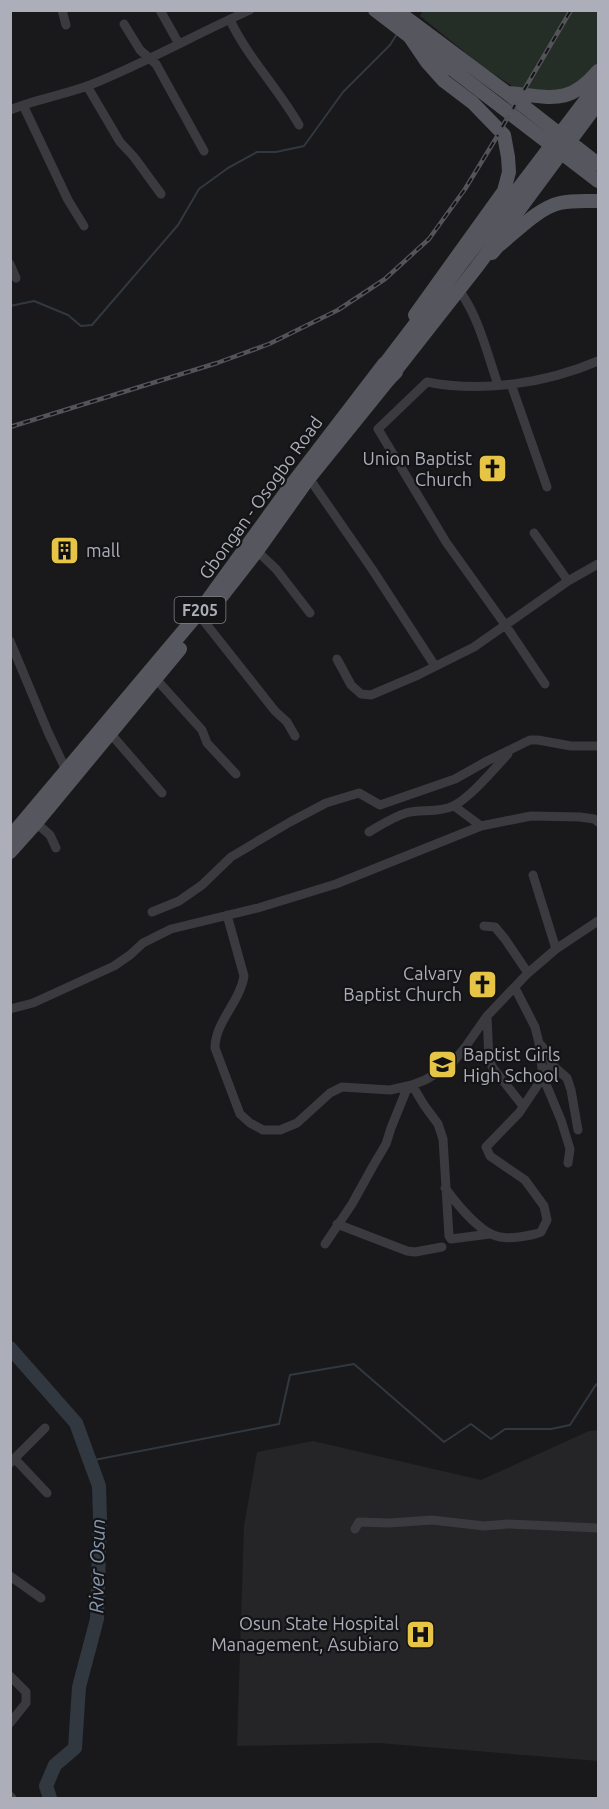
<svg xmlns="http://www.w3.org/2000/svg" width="609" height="1809" viewBox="0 0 609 1809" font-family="Ubuntu,sans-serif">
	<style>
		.built { fill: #252527 }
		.green { fill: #252d27 }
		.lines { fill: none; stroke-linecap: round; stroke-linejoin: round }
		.stream { stroke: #313840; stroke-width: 2 }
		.river { stroke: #313840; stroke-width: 14 }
		.street { stroke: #3a3a3f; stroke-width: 9 }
		.primary { stroke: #56575e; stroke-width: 14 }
		.rail-casing { stroke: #53545a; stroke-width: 4.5 }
		.rail { stroke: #141416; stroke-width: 2; stroke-dasharray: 7; stroke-linecap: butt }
		.primary-bridge { stroke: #56575e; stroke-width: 14 }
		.labels { text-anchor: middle; stroke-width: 4.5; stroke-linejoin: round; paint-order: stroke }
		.shield { fill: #141416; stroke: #7e8088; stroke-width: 1.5 }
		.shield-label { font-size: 16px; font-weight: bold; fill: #acaeb9 }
		.poi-label { font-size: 18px; fill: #acaeb9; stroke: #141416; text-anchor: end }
		.street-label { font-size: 18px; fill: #acaeb9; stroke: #141416 }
		.water-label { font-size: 20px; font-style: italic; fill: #8698b1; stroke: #141416 }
	</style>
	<rect width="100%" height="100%" fill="#19191b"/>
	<path class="built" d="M598,1430v331l-220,-18 -141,3 7,-220 13,-74 56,-11 168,39 108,-49z"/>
	<path class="green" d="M423,10l175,1v52l-9,12 -24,14 -21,4 -32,-7 -30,-20 -62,-50z"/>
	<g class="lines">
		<path class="stream" d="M10,306l24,-5 34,14 13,11 11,-1 86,-100 21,-36 29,-21 29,-16h19l28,-6 39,-54 47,-47 7,-11
			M89,1461l190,-37 11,-49 64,-11 90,78 27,-18 20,15 14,-10h46l19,-4 25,-39 3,-3"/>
		<path class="river" d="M10,1348l66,75 23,63 1,33 -3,100 -18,68 -4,61 -20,17 -9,21 4,12"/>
		<path class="street" d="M62,10l4,15
			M160,10l19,34
			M230,20c18,38 48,68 69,105
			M124,24l16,26 16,14 48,87
			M87,86l33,56 14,15 27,37
			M23,105l45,95 16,26
			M10,110c26,-11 54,-15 80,-25 55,-22 106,-51 160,-75
			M10,264l6,14
			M461,293c18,25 27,63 37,92
			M511,384l36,103
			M309,478l63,91 63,97
			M534,533l34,48
			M257,551l19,18 34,44
			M203,620l72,91 12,11 8,14
			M10,641l38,91 18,38
			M337,659l14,26 10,9 10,1 47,-20 56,-28 94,-66 30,-17
			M156,679l46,51 5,13 29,31
			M545,684l-39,-58 -60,-84 -68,-113 49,-47c55,11 120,1 171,-21
			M110,733l52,60
			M454,806l27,20
			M36,823l14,12 6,13
			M369,832c12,-7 24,-15 37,-19 15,-4 33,0 47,-7 17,-8 42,-38 55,-52
			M533,875l23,74
			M152,912l27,-11 23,-16 29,-28 59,-35 36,-19 33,-10 21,12 75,-26 32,-18 43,-21h8l33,6h27
			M227,915l17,61c-4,26 -29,46 -29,72l25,66 10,9 13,7h17l17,-7 33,-30 12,-6 48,3 22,-5 12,20 14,19 5,15 6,97 2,3 39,-5
			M484,926l11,1 10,12 23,34
			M10,1009l23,-6 81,-37 16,-11 13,-12 28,-14 87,-21 78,-24 145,-58 50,-10 49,1 14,2 4,3
			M487,1016l2,44 4,8 30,38
			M539,1043l9,10 4,12 15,13 4,12 7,40
			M552,1065l-9,12 18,43 9,29 -2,14
			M445,1188c12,16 35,46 55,49 11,2 31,-1 41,-5l6,-12 -3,-14 -19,-26 -35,-24 -4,-9 33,-34 24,-36 -4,-34 -4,-16 -20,-39
			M337,1224l70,27 8,1 27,-5
			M325,1244l27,-40 21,-38 13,-22 5,-16 15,-37 6,-6 13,-5 26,-15 15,-19 21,-30 41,-43 28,-24 42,-28
			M15,1459l32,34
			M10,1463l35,-35
			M355,1529l4,-7 30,1 43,-3 52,6 24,-2 90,4
			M10,1576l31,22
			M10,1676l16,16v11l-16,20
			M10,1796l2,2"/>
		<path class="primary" d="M375,10l223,171
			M396,10l111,83 91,71
			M410,37l17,25 17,19 29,22 31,32 4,22 1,15 -5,19 -89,124
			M508,93c41,3 60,14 90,-22
			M492,253l6,-7c18,-14 40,-38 62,-43 13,-3 26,-2 38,-2
			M222,596l35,-45 52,-73 80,-99 7,-7
			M10,837l186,-221 90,-124 98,-128
			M10,852l26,-29 144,-174"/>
		<defs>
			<path id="rail" d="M524,90l47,-80
				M513,109l2,-4
				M502,127l6,-10
				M10,427l207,-64 52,-19 69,-34 47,-31 44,-40 36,-50 33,-54"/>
		</defs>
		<use href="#rail" class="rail-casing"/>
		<use href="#rail" class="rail"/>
		<path class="primary-bridge" d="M378,373l220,-289
			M389,379l87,-111 122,-165"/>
	</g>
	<defs>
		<symbol id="church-square" viewBox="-11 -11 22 22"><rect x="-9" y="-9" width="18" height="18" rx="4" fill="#e5c446" stroke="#141416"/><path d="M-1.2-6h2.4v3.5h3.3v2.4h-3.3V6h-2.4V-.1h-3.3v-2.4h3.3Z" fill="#111"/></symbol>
		<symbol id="building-square" viewBox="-11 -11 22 22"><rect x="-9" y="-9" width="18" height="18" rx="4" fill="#e5c446" stroke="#141416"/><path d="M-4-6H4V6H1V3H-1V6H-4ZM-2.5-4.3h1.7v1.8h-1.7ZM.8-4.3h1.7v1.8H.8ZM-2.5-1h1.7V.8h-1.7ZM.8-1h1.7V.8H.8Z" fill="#111"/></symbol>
		<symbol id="school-square" viewBox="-11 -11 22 22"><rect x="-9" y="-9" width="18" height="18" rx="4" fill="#e5c446" stroke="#141416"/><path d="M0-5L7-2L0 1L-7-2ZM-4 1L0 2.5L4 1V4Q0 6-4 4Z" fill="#111"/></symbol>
		<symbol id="hospital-square" viewBox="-11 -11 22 22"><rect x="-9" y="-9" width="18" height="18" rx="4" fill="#e5c446" stroke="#141416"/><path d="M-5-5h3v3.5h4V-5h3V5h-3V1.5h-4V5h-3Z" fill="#111"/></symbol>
	</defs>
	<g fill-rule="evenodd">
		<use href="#church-square" x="476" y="452" width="33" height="33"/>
		<use href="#building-square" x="48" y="534" width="33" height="33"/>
		<use href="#church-square" x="466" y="968" width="33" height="33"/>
		<use href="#school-square" x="426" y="1048" width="33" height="33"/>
		<use href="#hospital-square" x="404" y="1618" width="33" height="33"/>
	</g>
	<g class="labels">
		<rect class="shield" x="174.5" y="597" width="51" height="26" rx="4.5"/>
		<g class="shield-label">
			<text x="200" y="616">F205</text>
		</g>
		<g class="poi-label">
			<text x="472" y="465">Union Baptist<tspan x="472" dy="21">Church</tspan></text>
			<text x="86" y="557" text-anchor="start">mall</text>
			<text x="462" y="980">Calvary<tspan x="462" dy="21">Baptist Church</tspan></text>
			<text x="463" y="1061" text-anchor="start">Baptist Girls<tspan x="463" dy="21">High School</tspan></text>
			<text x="399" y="1630">Osun State Hospital<tspan x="399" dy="21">Management, Asubiaro</tspan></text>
		</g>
		<g class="street-label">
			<text transform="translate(261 498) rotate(-54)" y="6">Gbongan - Osogbo Road</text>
		</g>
		<g class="water-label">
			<text transform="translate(97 1566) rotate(-89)" y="7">River Osun</text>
		</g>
	</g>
	<rect width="609" height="1809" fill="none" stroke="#acaeb9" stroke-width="24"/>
</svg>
